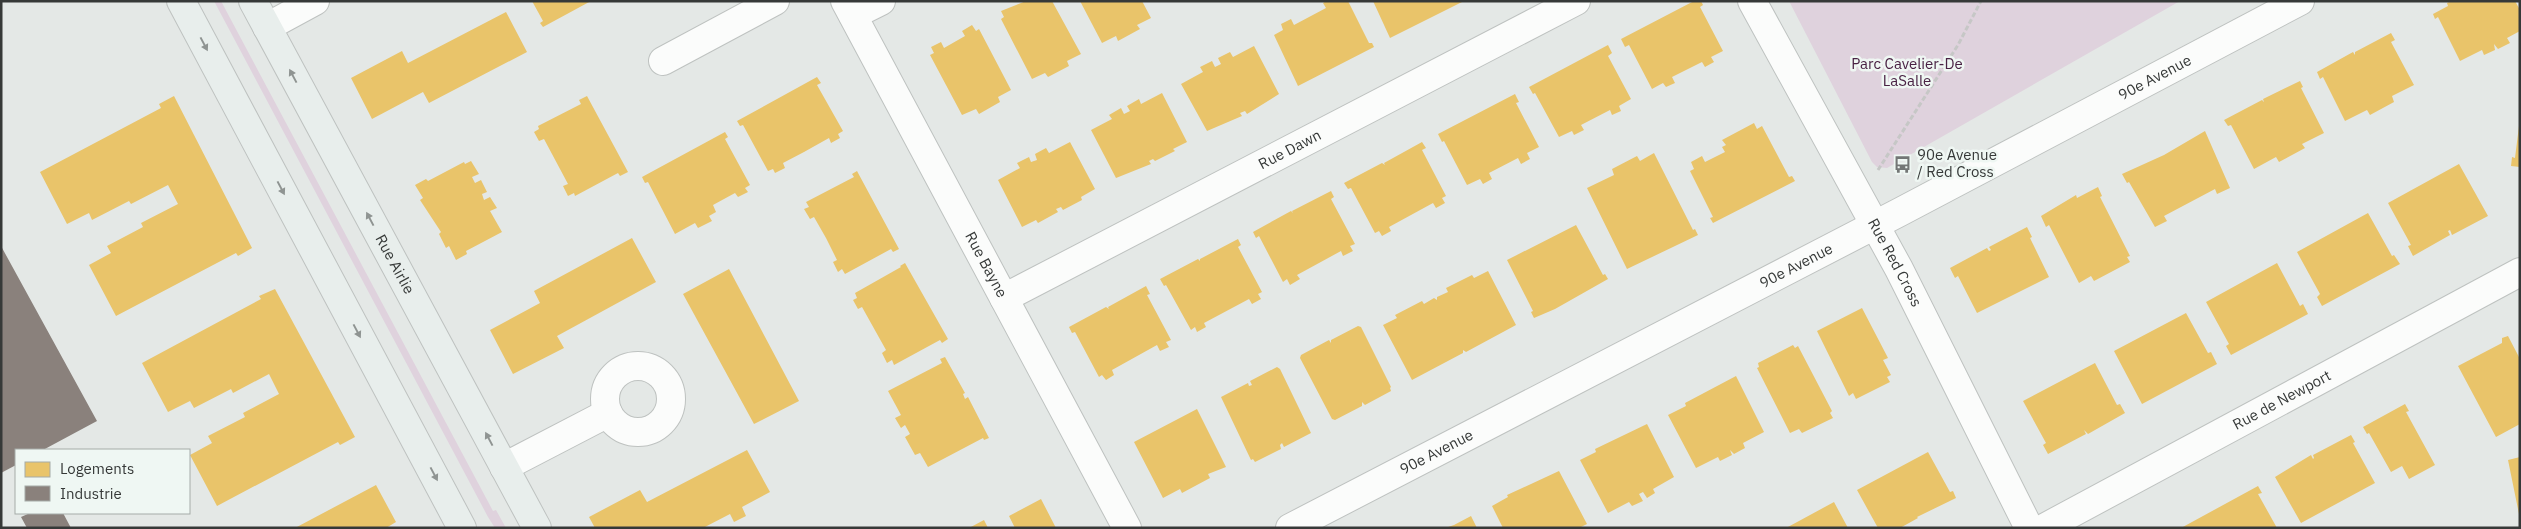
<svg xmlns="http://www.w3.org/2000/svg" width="2521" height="529" viewBox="0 0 2521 529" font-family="'IBM Plex Sans',sans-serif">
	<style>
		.green { fill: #dfd2dd }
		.homes { fill: #e9c46a }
		.industry { fill: #8a817c }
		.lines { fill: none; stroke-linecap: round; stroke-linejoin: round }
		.minor-casing { stroke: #bec2c0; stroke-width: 30 }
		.tertiary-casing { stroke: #bec2c0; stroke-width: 30 }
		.secondary-casing { stroke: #bec2c0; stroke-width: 30 }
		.path { stroke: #c6c7c6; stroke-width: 3; stroke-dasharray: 5 2.5; stroke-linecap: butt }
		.minor { stroke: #fbfcfb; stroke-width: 28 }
		.tertiary { stroke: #fbfcfb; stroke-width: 28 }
		.secondary { stroke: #e8eeec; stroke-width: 28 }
		.oneway { fill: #8f9492 }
		.labels { text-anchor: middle; stroke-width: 5; stroke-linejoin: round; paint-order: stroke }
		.park-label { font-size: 15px; fill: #492244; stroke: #eff7f3 }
		.street-label { font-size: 15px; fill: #363938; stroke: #eff7f3 }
		.poi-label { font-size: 15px; fill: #363938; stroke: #eff7f3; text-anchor: start }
	</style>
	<rect width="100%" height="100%" fill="#e4e8e6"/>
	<path class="green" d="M214,1h7l272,510 3,-1 10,18h-11l-7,-11z
		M1789,1h391l-293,167 -10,-1 -5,-5z"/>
	<path class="homes" d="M532,1h59l-48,26 -3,-4 3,-2z
		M1026,1h26l29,53 -14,7 2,5 -21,11 -3,-4 -13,6 -31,-60 3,-2 -3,-6z
		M1080,1h62l9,17 -14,7 3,4 -22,12 -2,-5 -14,7z
		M1326,1h22l21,42h3l2,4 -76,39 -24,-51 9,-5 -2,-6 10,-5 3,6 32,-17 -3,-5z
		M1373,1h91l-74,37z
		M1694,1h7l2,4 -3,2 23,44 -12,6 3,5 -9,5 -3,-5 -30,15 3,6 -9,4 -3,-4 -11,6 -23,-44 -4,2 -4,-8z
		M2451,1h64l5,9v21l-13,7 3,5 -12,6 -4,-5 1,6 -11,5 -2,-5 -22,11 -22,-44 -3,2 -2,-5 15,-8 -1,-3z
		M506,12l21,40 -98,51 -6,-11 -51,27 -21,-41 51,-27 6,12z
		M972,25l4,6 3,-2 32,61 -13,7 2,5 -21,12 -3,-5 -14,6 -32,-60 4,-2 -3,-6 10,-5 3,6 21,-12 -3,-5z
		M2391,33l4,7 -4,2 23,43 -22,11 2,6 -24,13 -3,-5 -22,11 -22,-44 -3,2 -3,-7 36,-20 2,3v-3z
		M1608,45l4,8 -4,3 23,43 -12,7 2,5 -9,4 -2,-5 -29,15 3,5 -10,5 -2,-4 -13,6 -24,-44 -2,1 -4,-7z
		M1254,46l25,48 -32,20 -2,-3 -5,2 2,3 -35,15 -26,-47 22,-12 -3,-5 12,-6 3,6 6,-3 -3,-6 12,-6 3,5z
		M817,77l4,6 -4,2 26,46 -5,3 2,4 -9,5 -2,-5 -25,14 -21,11 2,5 -10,5 -2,-4 -5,2 -25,-46 -3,1 -3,-5z
		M2300,81l3,6 -2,1 23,45 -22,11 3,4 -26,14 -3,-5 -22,12 -23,-44 -3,1 -4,-6 38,-20 2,2 -1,-3z
		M1162,93l25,49 -14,7 2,2 -20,10 -2,-2 -4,2 2,3 -35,14 -25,-48 21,-11 -3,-4 12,-7 3,6 6,-3 -3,-5 12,-7 2,5z
		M1515,94l4,8 -3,1 23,44 -12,6 3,6 -9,5 -3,-6 -29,15 3,6 -9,5 -3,-5 -13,6 -23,-44 -2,1 -4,-8z
		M174,96l78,152 -14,8 -2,-3 -120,63 -27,-51 22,-12 -4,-7 36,-19 -2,-4 37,-19 -10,-19 -37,19 -2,-3 -37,19 -3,-7 -22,11 -27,-52 121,-64 -2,-4z
		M587,96l41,76 -8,4 -2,-3 -43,23 -1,-3 -6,3 -5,-10 5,-2 -24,-45 -5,2 -5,-9 5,-3 -1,-3 43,-22 -2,-4z
		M1754,123l3,6 5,-3 27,51 3,-1 3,5 -82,42 -3,-5 3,-1 -23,-46 4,-2 -3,-7 11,-6 3,6 20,-10 -3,-5 4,-2 -4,-5z
		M2519,126h1v41l-9,-1 1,-9 3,1z
		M2205,131l25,57 -13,6 -2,-5 -51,27 3,5 -12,6 -26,-45 -2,1 -5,-9 42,-19z
		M725,132l3,5 -3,2 25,46 -5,3 3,4 -10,5 -3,-4 -22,12 3,7 -7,4 3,5 -14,7 -3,-5 -20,11 -27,-52 -3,1 -3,-6z
		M1070,142l25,47 -14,8 1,3 -19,10 -2,-3 -5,2 2,3 -20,11 -2,-3 -14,7 -24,-47 22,-12 -3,-5 12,-6 2,5 6,-2 -2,-6 11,-6 3,5z
		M1422,142l4,6 -4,2 24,46 -4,2 3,5 -9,5 -3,-5 -44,24 2,4 -9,5 -3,-5 -4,2 -24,-45 -3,1 -4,-6 38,-20 3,2 -1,-2z
		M1654,153l39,77 2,-1 3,6 -71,34 -40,-81 27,-13 -2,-6 25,-13 3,5z
		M471,161l8,13 -7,3 3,6 6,-3 6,12 -5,2 2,6 6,-3 7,11 -7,3 12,21 -36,19 1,3 -11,6 -7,-14 -3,2 -7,-14 2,-2 -21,-32 3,-2 -8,-13 11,-6 2,2 36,-19 1,2z
		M2459,164l29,52 -36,19 -2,-5 -2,1 2,4 -37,21 -5,-10 3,-1 -23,-42z
		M857,171l42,78 -6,3 -2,-3 -46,25 -3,-5 -4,3 -5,-10 4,-2 -11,-22 -12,-21 -4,2 -6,-10 5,-2 -3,-5 48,-25 -2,-3z
		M2098,187l4,9 -2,1 30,59 -3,1 3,5 -36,19 -3,-5 -12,7 -30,-58 -3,2 -5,-11 35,-21 1,3z
		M1331,191l3,6 -3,2 24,45 -5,2 3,5 -10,5 -2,-5 -44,24 3,4 -10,6 -3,-6 -4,3 -24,-46 -3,2 -3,-6 38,-21 2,2 -1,-2z
		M2368,213l24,43 2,-1 6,9 -78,42 -5,-9 3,-3 -23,-42z
		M1576,225l27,50 2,-1 3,5 -53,30 -21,9 -3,-6 2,-1 -26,-51z
		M2027,227l5,10 -2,1 19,39 -72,36 -19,-37 -3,2 -5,-10 37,-20 2,3 2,-1 -2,-3z
		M632,238l24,44 -99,54 7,12 -51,26 -23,-44 50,-27 -6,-12z
		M1238,239l3,6 -3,2 24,45 -4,2 3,5 -9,5 -3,-5 -45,24 2,4 -9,5 -2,-5 -4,3 -25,-45 -2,1 -4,-7 38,-20 2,2v-2z
		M905,263l43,76 -6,4 -2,-3 -46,25 -2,-5 -5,3 -5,-10 4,-3 -24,-43 -4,2 -5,-9 4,-2 -2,-5 46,-26 -1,-1z
		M2277,263l23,43 3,-2 5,10 -77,41 -5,-9 3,-2 -23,-42z
		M729,269l70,132 -45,23 -71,-130z
		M1488,271l28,54 -50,27 -3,-2v3l-51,27 -29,-55 14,-7 -2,-3 27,-14 2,3 10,-6 3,2v-3l11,-5 -2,-4 26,-13 2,3z
		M1146,286l4,8 -3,1 24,45 -5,2 3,5 -9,4 -3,-6 -45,25 2,5 -8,5 -4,-5 -3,2 -24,-45 -3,1 -3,-6 37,-20 3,2 -1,-2z
		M275,289l80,148 -15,8 -2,-3 -121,64 -27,-51 22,-12 -4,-7 37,-19 -2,-4 36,-19 -10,-20 -36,19 -2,-4 -37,19 -4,-7 -22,11 -26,-49 119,-64 -2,-3z
		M1862,308l26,50 -5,2 8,15 -4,2 3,5 -34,17 -3,-6 -4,3 -32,-65z
		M2186,313l22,40 3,-1 6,12 -75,40 -28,-53z
		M1358,326l3,1 30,60 -1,1 1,3 -26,14 -3,-3v4l-27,14 -3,-1 -32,-61 1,-3 28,-15 2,3v-3z
		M2508,336l12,23v65l-24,13 -38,-71 44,-23v-5z
		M1793,345l2,3 3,-2 34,65 -2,2 3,5 -31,15 -3,-4 -9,4 -33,-65 2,-1 -1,-4z
		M945,357l20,36 -2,1 2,5 3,-2 21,41 -5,2 -1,-2 -55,29 -8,-14 -5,2 -10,-18 5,-3 -5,-9 -4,3 -6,-10 6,-3 -13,-24 54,-28 -2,-4z
		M2095,363l22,42 3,-1 5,9 -37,21 -4,-4 2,4 -38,20 -5,-9 3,-2 -23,-42z
		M1277,367l3,2 31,64 -27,14 -2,-4 -2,2 1,4 -26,13 -2,-3 -2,1 -30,-63 27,-14 1,3 3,-1 -2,-4z
		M1736,376l28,56 -21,11 2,5 -11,6 -4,-4 2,5 -12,6 -2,-4 -22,11 -28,-53 18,-9 -1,-3z
		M2405,404l4,7 -3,1 29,53 -26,14 -7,-13 -11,6 -22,-39 -2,1 -4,-7z
		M1197,409l29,58 -18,7 2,4 -28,15 -2,-4 -17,9 -29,-56z
		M1647,424l27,53 -21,12 2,4 -8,5 -4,-6 -4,2 4,7 -11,5 -3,-4 -21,11 -28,-53 16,-8 -1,-3z
		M2351,435l4,7 -2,1 22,40 -74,40 -26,-46 36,-22 2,4 1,-1 -1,-3z
		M747,450l23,42 -28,15 4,9 -12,6 -4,-8 -27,14h-108l-6,-11 51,-27 7,12z
		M1928,452l22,40 3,-1 3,7 -39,19 1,1 -18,10h-22l-21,-38z
		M2520,457v57h-1l-11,-54z
		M1559,471l28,53 -8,4h-76l-11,-22 16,-9 -1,-2z
		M376,485l20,37 -10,6h-91z
		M2258,486l4,7 -4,1 19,34h-96z
		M1041,499l15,29h-41l-6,-12z
		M1834,502l14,26h-62l13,-7z
		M1471,516l6,12h-32l9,-3z
		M984,520l4,8h-19z"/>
	<path class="industry" d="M1,246l96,175 -54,29h-27v15l-15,8z
		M30,513h33l8,15h-44l-6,-11z"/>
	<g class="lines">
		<defs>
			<g id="minor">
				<path id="s1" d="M845,1l282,527"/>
				<path id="s2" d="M1752,1l147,268 130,259"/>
				<path d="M853,15l28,-14"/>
				<path d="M267,27l48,-26"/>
				<path d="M663,61l112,-60"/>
				<path id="s3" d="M1004,298l572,-297"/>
				<circle cx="638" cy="399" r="33"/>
				<path d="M504,467l104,-54"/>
				<path id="s4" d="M2044,528l476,-256"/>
			</g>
			<g id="tertiary">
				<path id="s5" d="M1290,528l610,-316 400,-211"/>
			</g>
			<g id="secondary">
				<path d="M181,1l281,527"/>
				<path id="s6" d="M253,1l284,527"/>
			</g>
		</defs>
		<use href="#minor" class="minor-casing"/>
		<use href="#tertiary" class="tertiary-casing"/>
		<use href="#secondary" class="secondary-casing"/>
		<path class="path" d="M1878,170l80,-125 23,-44"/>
		<use href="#minor" class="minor"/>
		<use href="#tertiary" class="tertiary"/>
		<use href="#secondary" class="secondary"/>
	</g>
	<defs><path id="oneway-solid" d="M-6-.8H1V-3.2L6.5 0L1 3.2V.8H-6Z" transform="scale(1.25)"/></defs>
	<g class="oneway">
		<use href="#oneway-solid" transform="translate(204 44) rotate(62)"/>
		<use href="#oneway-solid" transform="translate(293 76) rotate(-118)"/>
		<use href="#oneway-solid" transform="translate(281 188) rotate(62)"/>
		<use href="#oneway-solid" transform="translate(370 219) rotate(-118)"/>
		<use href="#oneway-solid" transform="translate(357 331) rotate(62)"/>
		<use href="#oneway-solid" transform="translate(489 439) rotate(-118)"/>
		<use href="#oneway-solid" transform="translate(434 474) rotate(62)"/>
	</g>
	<defs>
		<symbol id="bus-bare" viewBox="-9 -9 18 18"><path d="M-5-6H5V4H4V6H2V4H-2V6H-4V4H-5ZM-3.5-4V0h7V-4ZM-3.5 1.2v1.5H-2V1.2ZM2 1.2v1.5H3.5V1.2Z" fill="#737675" stroke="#eff7f3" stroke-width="2.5" paint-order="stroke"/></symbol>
	</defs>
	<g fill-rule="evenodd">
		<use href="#bus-bare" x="1890" y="152" width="25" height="25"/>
	</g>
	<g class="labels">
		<g class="park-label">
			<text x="1907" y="69">Parc Cavelier-De<tspan x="1907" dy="17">LaSalle</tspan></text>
		</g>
		<g class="street-label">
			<text dy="5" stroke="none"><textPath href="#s5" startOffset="975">90e Avenue</textPath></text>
			<text dy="5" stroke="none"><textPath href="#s3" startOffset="322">Rue Dawn</textPath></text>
			<text dy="5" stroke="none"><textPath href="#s2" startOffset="298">Rue Red Cross</textPath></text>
			<text dy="5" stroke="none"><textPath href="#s6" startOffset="299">Rue Airlie</textPath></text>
			<text dy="5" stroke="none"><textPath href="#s1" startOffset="299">Rue Bayne</textPath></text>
			<text dy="5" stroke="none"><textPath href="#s5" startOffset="570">90e Avenue</textPath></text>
			<text dy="5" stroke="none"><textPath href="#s4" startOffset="270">Rue de Newport</textPath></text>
			<text dy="5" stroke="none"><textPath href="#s5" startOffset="165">90e Avenue</textPath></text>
		</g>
		<g class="poi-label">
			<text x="1917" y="160">90e Avenue<tspan x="1917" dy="17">/ Red Cross</tspan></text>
		</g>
	</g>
	<rect width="2521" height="529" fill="none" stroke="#363938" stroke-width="5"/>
	<rect x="15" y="449" width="175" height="65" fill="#eff7f3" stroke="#a5aba8"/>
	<rect x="25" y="462" width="25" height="15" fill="#e9c46a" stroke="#a5aba8"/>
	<text x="60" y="474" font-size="15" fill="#363938">Logements</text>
	<rect x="25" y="486" width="25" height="15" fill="#8a817c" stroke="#a5aba8"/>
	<text x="60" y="499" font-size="15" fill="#363938">Industrie</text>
</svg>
